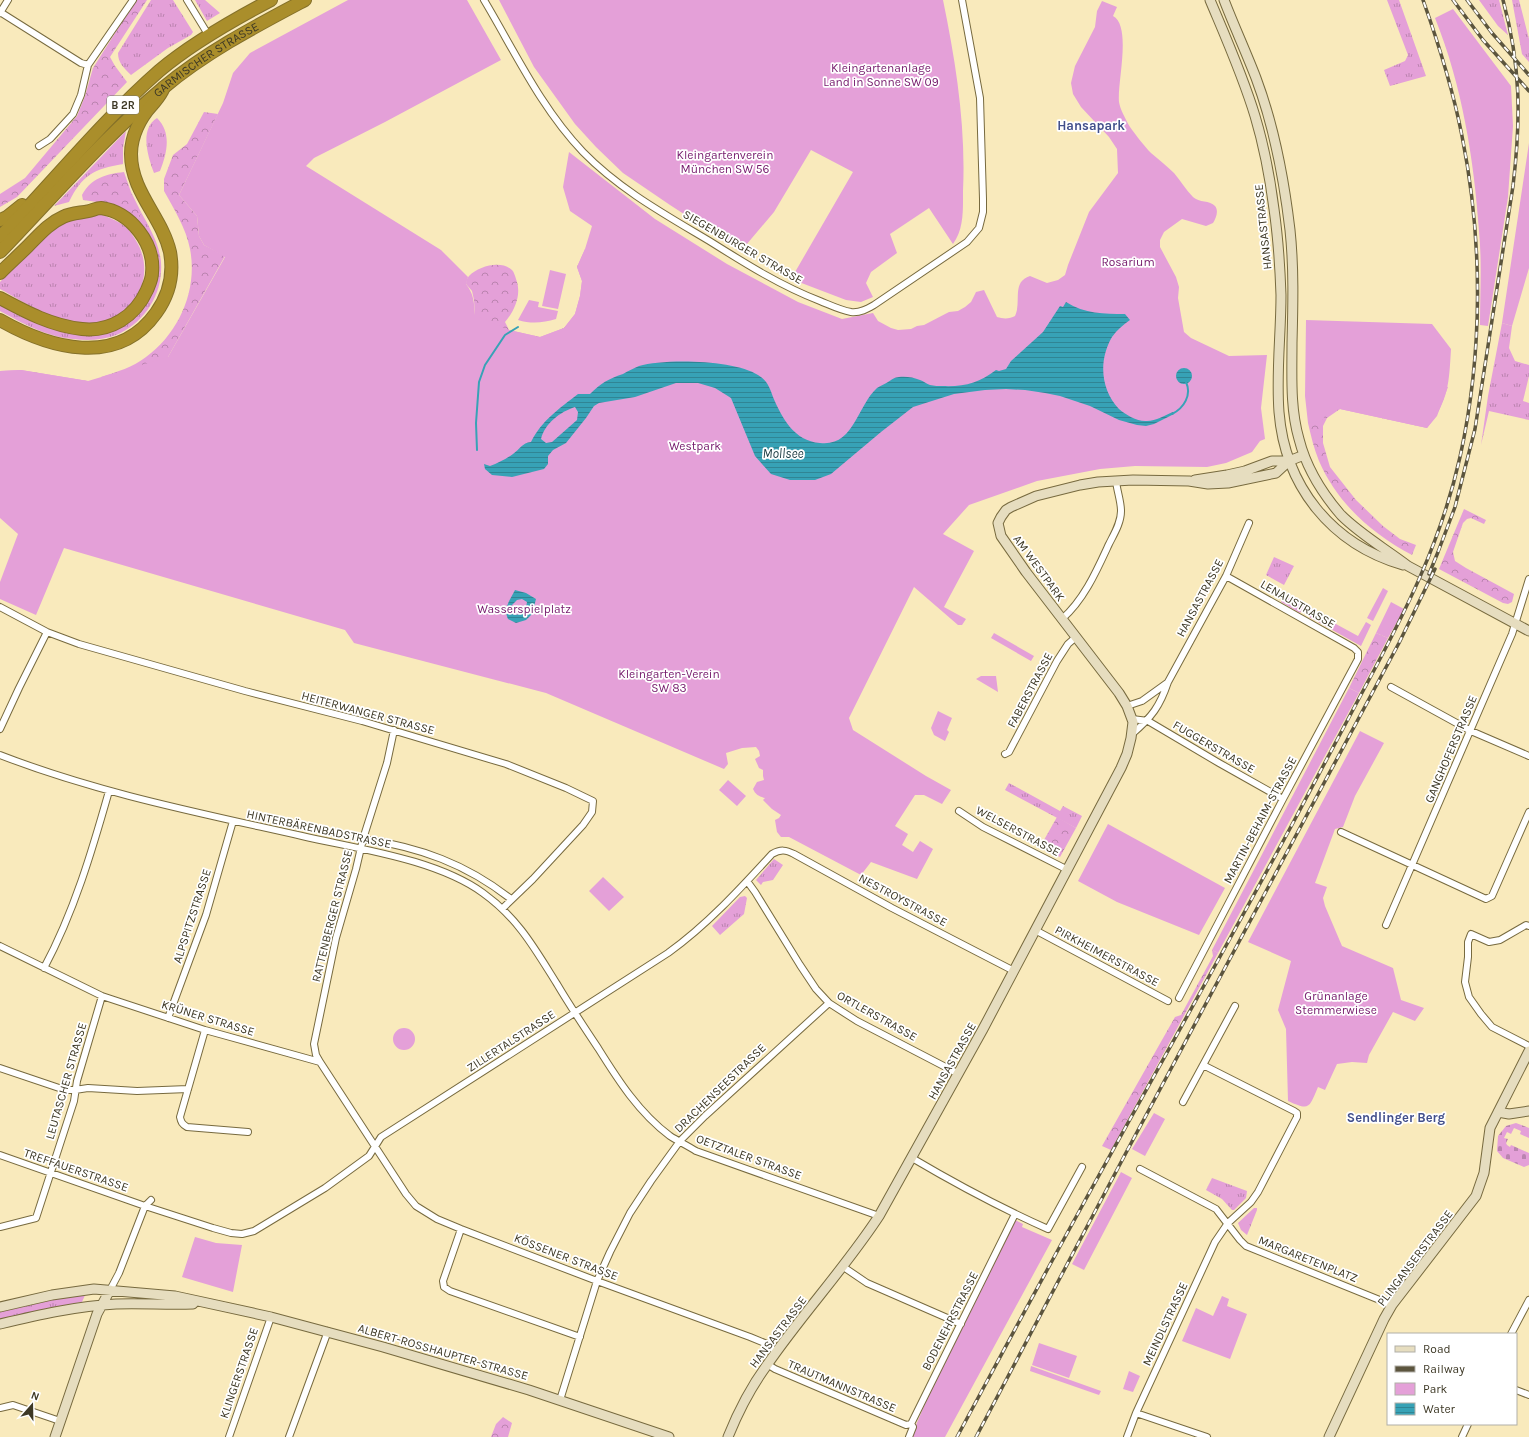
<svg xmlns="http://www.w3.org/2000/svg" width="1529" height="1437" viewBox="0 0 1529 1437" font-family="Karla,sans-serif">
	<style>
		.grass { fill: url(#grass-tufts) }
		.forest { fill: url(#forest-crowns) }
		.cemetery { fill: url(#cemetery-stones) }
		.green { fill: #e4a0d8 }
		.water { fill: url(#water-rules); fill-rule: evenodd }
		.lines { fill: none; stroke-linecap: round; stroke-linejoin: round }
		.stream { stroke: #37a2b6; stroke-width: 2 }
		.street-casing { stroke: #776a3f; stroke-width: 8 }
		.secondary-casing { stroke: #776a3f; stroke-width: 11 }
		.highway-casing { stroke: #847029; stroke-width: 14 }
		.street { stroke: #fff; stroke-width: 6 }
		.secondary { stroke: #e6ddbf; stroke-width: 9 }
		.highway { stroke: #aa8e2b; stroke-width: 12 }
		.rail-casing { stroke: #5c553e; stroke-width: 3.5 }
		.rail { stroke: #fff; stroke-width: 2; stroke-dasharray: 6; stroke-linecap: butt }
		.labels { text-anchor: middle; stroke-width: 3.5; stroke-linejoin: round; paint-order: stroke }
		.shield { fill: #fff; stroke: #777466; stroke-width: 1 }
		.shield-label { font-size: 11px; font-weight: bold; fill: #3d3825 }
		.street-label { font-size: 12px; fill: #3d3825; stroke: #fff }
		.park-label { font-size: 12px; fill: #74186b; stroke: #fff }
		.neighbourhood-label { font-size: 13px; font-weight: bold; fill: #424f8b; stroke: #fff }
		.water-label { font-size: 13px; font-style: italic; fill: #1d3c43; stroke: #fff }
	</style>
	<defs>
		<pattern id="grass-tufts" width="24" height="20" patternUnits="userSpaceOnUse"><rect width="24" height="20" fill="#e4a0d8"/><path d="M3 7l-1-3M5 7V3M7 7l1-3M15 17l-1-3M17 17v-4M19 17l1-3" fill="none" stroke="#ba83af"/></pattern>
		<pattern id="forest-crowns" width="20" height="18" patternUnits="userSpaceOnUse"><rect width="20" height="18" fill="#e4a0d8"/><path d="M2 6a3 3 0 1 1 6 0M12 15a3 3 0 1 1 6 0" fill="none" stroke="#ba83af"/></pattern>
		<pattern id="cemetery-stones" width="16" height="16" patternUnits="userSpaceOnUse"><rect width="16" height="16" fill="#e4a0d8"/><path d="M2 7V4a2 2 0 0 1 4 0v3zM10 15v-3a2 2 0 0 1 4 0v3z" fill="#ba83af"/></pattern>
		<pattern id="water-rules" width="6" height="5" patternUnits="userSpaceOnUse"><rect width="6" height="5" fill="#37a2b6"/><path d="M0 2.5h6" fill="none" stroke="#308594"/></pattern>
	</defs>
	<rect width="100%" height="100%" fill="#f9eabc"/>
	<path class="grass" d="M151,0h22l20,32 -2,3 -23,13 -37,27c-7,-7 -13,-12 -13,-22z
		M195,0h10l15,13 -13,8z
		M1387,0h12l27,76 -36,10 -6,-16 21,-9 3,-6z
		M1479,0h20l9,35 -10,-9z
		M1512,0h7l10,39v23l-7,-8z
		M157,118c15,15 10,35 3,53l-6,2c-6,-16 -15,-44 3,-55z
		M126,131l-3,17v16c-29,5 -41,11 -54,38l-15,4z
		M93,212c13,4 25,8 35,17 3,3 5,7 7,10 24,36 -1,85 -46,85 -33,1 -61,-20 -89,-35v-7l46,-49 29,-16z
		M141,212c10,18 22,38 20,60 -1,27 -20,53 -45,63 -13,5 -29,6 -43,4 -26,-2 -51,-16 -73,-28v-6c33,19 95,47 130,16 6,-6 19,-30 24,-39l-18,-61z
		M1502,323l10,3 -3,22 6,13 14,4v11l-6,25 6,2v17l-40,-9 -8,34 7,-49z
		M1274,557l20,9 -10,19 -18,-10z
		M1009,783l51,28 3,-5 19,10 -6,12 -71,-38z
		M774,859l9,6 -10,15 -10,2 -2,3 -5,-5z
		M745,896l2,2 -3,16 -24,21 -8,-9 28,-29z
		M1212,1178l35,13 -1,7 -12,12h-2l-10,-11 -16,-9z
		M1254,1208h3v2l-10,25 -6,-5 -3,-7z
		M86,1293l-4,9 -28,5 -54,12v-8l28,-8z"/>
	<path class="forest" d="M136,0h11l-37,57 5,9 12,16 -110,115 -17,10v-13l25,-16 52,-62 8,-20 8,-28z
		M204,112l14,2 -39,81 18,21 2,20 5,9 21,11 -57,101 97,55 101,53 17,-9 24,-22 28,-39 40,-80 -1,-15 -2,-9 -6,-7c0,-3 1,-6 3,-8 10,-10 32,-16 43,-6 2,2 3,6 4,9 6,15 -1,31 -11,43l4,8 31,7 24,-9 11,-14 5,-18 2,-15 -5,-14 8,-18c15,10 25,27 26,45 0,6 -2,10 1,15l-6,9c6,33 -13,24 -34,36l14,8 2,5 -3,5 -10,6 -14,-1 -29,9 -12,18 7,11c-21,21 -44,43 -75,48l9,-22 -6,-4 2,-10 -1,-14 -11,4c-16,28 -28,39 -55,56 -7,5 -17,12 -25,12 -20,1 -38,-12 -55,-20l-7,5 -9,-4 -3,-4 2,-6 -4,-3 -15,-6 -14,2 -5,-2 -17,3 -8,-2 -5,-6 -12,3 -12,8 -29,-2 -7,-4 -1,7 -4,3 -5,-6 -13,-4 -12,-8 -2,-7 -46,-25 -27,-10 -55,-7v-19l21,-1 67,11 39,32 17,11 -3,-10 -25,-21 -15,-16c16,-5 32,-10 45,-20 33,-24 52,-67 44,-108 -4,-21 -16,-40 -26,-58v-12l9,-24 14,-11z
		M124,172l7,20 10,20 -5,9 -32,-18 -21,-3 -1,-5c9,-17 24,-21 42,-23z
		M1434,383l14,4 -11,29 -10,12 -87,-19 -13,9 -4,8v17l7,24 26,33 27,26 17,13 16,6 -4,10c-40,-21 -75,-52 -93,-94 -5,-12 -8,-25 -11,-38l1,-4 13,-7z
		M1464,509l22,11 -2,4 -13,-6 -4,1 -4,4 -10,29 2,9 11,7 48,26 -2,8 -4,2 -5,-1 -64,-34z
		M1376,633l12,5 -29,55 -10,-5z
		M1057,817l19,11 -16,29 -20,-10z
		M1212,950l6,3 -107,197 -9,-4 73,-129 6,-2 32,-59z
		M503,1417l9,6 -4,14h-17l5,-13z"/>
	<path class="cemetery" d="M1516,1123l13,5v10l-9,-4 1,-3 -7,-3 -3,6 -4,-2 -3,6 4,1 -2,4 1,2 3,2 1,-2 18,8v12l-5,2 -21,-9 -6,-7 1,-15 8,-10z"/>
	<path class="green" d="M348,0h119l34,60 -116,62 -71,36 -8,8 135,84 27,27 -2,7c8,10 8,19 9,31l34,15 31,7 24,-9 11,-14 5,-18 2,-15 -5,-14 8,-18 7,-23 -22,-15 -7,-24 6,-35 86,67 72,45 71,38 44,17 31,-6 5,8 13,7 7,2 13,-1 6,-3 7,-1 25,-13 9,-1 7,-4 6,-5 5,-10 8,-2 13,27c6,2 13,2 18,-1 7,-14 -4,-34 15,-40l17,7 11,-3 7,-5 3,-10 21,-53 29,-39 -1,-24 -8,-12 -28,-30 -8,-13 -2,-11 4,-17 20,-39 2,-16 5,-10 15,6 -4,9c19,10 4,67 6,86 1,7 7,18 11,25 6,8 14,19 21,26 8,7 16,13 23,20 7,8 12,17 19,24 6,6 17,3 22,9 4,5 1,12 -2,17l-7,3 -24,-7 -18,13 -4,8v7l16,30 3,10 -1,11 6,34 7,6 38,18 38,-1 -6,53 4,31 -5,2 -8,11 -26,11 -19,4 -72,-1 -35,3 -63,12 -68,24 -26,29 31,17 -30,56 22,12 -4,6h-4l-44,-38 -65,131 4,12 73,46 25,14 -9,14 -18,-9h-9l-20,31 13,8 -6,11 11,7 7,-11 13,8 -16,30 -46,-17 -10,13 -72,-38h-8l-4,-5 -2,-12 4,-2 2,-3 -9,-6 -9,-9 2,-2c-6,-1 -10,-4 -12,-9l4,-7 7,-2 -1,-4v-6l-4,-2 -4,-9 5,-3 -1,-5 -3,-4 -14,1 -16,5 2,11 -4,5 -178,-76 -192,-50 -9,-13 -281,-82 -28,67 -36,-16v-17l18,-48 -18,-16v-147l21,-1 67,11 80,-24 57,-100 -21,-12 -5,-9 -2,-20 -18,-21 44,-92 10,-30 17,-20z
		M499,0h444c13,63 23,127 20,191 0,19 1,38 -10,53l-24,-36 -39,26 7,19 -26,19 -5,11 7,14 -12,5 -15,-2 -55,-21 62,-107 -42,-22 -37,62 -33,39 -71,-46 -47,-32 -27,-26 -21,-23 -41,-57z
		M1453,9l58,77 2,40 -5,71 -20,129 -8,-1c0,-31 2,-63 -1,-94 -5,-72 -17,-146 -44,-213z
		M1529,143v125l-17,58 -10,-3z
		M550,270l16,4 -8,35 -16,-3z
		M529,300l10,2 -1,5 20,4 -2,8c-13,4 -25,5 -38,1z
		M1306,320l126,4 19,25c-2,33 -2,52 -24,79l-87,-19 -14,5 -4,7 -14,2 -3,-27z
		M1383,588l5,3 -15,30 -6,-3z
		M1284,595l20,11 -4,7 -19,-11z
		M1391,602l13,7 -16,29 -12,-5z
		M1312,611l46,25 8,-14 5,3 -10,21 -52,-29z
		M994,633l40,23 -3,5 -40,-23z
		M981,676h15l2,16 -22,-13z
		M1349,688l10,5 -141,260 -6,-3z
		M938,711l14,7 -5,12 2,2 -4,9 -11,-6 -3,-7z
		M1360,731l24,12 -29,53 -12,31 -8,2 -20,54 12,4 -4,11 2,8 17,40 51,22 8,32 23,8 -9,13 -22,-9 -24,43 -2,8 -15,-1 -15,2 -12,26 -7,-3c-9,21 -8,24 -30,14l-2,-72 -8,-19 13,-49 -43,-19z
		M728,780l18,16 -9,10 -18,-16z
		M1108,824l117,64 -26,47 -82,-33 -39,-21z
		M603,877l21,20 -15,14 -20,-20z
		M393 1039a11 11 0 1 1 22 0a11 11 0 1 1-22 0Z
		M1154,1113l11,6 -20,37 -13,-7z
		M1121,1172l11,6 -48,92 -12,-6z
		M1015,1220l8,4 -1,3 30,13 -107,197h-34l21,-50z
		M195,1237l21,6 26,2 -9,47 -51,-15z
		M1222,1296l7,3 -2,7 20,8 -17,45 -48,-18 14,-33 17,8z
		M1039,1343l38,13 -8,22 -37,-13z
		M1031,1366l70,25 -2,4 -69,-24z
		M1129,1371l11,5 -7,16 -10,-3z"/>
	<path class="water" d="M1066,302c19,12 38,12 59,12l5,6c-7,5 -13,10 -18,17 -14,24 -11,53 7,72 7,6 19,13 28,12 9,0 18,-6 26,-9l1,2 -20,10 -8,2 -9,-1 -18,-5 -29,-14 -30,-10 -15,-3 -20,-3 -19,-1 -21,1 -31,4 -41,13 -32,25 -50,42 -16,6h-25l-19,-6 -16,-18 -24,-58 -16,-10 -17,-5h-22l-41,14 -36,6 -5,3 -8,12 -20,25 -13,7 -5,6v8l-4,5 -32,8 -20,-2 -7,-6 -1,-5 6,2c8,-3 16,-7 23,-12 7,-5 9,-11 18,-12 11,-22 28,-33 47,-48h12c11,-11 18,-15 33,-20 5,-3 11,-6 16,-8 26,-8 97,-6 119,9 9,5 12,13 15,22 9,21 21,44 47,46 34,4 37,-37 57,-55 3,-2 8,-4 11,-6 3,-2 7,-5 11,-5 5,-1 15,0 21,3 3,1 7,4 10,5 4,1 9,1 12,1 22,1 37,-3 54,-16l3,1 7,-2 5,-8 32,-29 17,-26 3,1zM575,407l3,5 -1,8 -25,22 -6,1 -5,-4c4,-16 19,-27 34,-32z
		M1176 376a8 8 0 1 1 16 0a8 8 0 1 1-16 0Z
		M515,590l11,3 10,6 -4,15 -6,6 -10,3 -8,-4c-5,-11 2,-19 7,-29zM522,599l5,3c-1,9 -7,15 -15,12l-2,-4 1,-4 6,-6z"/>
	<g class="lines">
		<path class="stream" d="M1172,414c12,-6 20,-19 14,-32
			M477,450l-1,-27 3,-41 6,-17 20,-30 13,-8"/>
		<defs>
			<path id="street" d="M187,0l22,36
				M484,0c31,52 57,108 99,152 37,38 83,63 128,90 35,22 70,44 109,59 10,4 20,9 31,11 9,1 16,-3 23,-7l93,-63 12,-14 4,-16v-13l-3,-101 -18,-98
				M0,12l81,51 7,2
				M0,13l8,-13
				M39,146l11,-7 23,-25 8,-19 7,-30 45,-65
				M0,607l47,25 32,12 166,47 117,30 144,43 60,24 27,13 -1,11 -9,13 -50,54 -30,29
				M1062,619c22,-19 35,-49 47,-75 5,-10 12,-21 12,-33 0,-10 -4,-20 -5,-30
				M1391,687l80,44 58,25
				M1127,706l15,-5 25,-18
				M1132,719l16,2 71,42 64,36
				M0,729l19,-41 28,-56
				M1132,734c20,-17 28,-28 36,-52l58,-106 23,-53
				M1005,754l4,-2 48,-91 11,-17 8,-7
				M0,755c98,38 200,58 302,81 56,13 134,23 181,57 35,25 52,56 74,91 13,22 27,43 41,64 20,32 41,65 72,88 8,5 18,10 26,15l183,65
				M959,811l24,16 85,43
				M1341,832l145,67 6,-3 37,-84
				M363,839c57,8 103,25 148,60
				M747,881l8,11 45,73 16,24 13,14 28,18 102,53
				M1386,925l126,-291 17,-55
				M1529,926l-3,-1 -26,15 -11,2 -18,-8 -3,8v15l-3,25 4,15 12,17 11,13 37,19
				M1035,930l133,71
				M0,946l102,50 103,34 115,32 86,132 10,12 21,13 24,10 136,52 153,56 17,7 9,8
				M44,968c30,-56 48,-117 65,-177
				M1179,998l104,-199 75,-140v-7l-4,-4 -128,-72
				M168,1018l38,-103 27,-94
				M205,1030l-25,87c1,5 2,7 7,10l61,5
				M320,1062l-4,-7 -2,-11 22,-106 20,-69 7,-30 24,-76 7,-33
				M0,1068l65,22h10l13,-2 49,3 51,-2
				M1183,1102l52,-96
				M0,1155l145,51 68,22 18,5 11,1 12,-3 71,-43 44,-32 12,-19 287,-184c39,-28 72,-64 104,-99 9,-5 14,-4 22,0l98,54 122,63
				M912,1158c44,26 89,50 136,71l34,-62
				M1140,1169l76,40 24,31 6,6 146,59
				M0,1227l36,-9 38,-117 3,-20 25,-85
				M461,1229l-18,52 1,6 6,4 130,46
				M842,1266l25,17 94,41
				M110,1290l9,-17 26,-67 6,-6
				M1511,1334l18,-34
				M767,1364l8,5 131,56 5,-1
				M1516,1390l13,5
				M560,1400l37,-119 13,-29 20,-39 21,-32 29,-40 25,-25 124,-113
				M0,1408l13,-3 47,16
				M1136,1413l71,24
				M229,1437l42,-120
				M289,1437l39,-106
				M909,1437l4,-10 -2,-3 104,-210
				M1127,1437l9,-24 79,-171 13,-19 23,-21 7,-10 39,-75v-4l-3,-2 -91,-46
				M1462,1437l6,-13"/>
			<path id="secondary" d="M1210,0c16,38 33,76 45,116 9,30 15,62 19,93 4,28 6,57 7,86 0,39 -5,78 -2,117 6,74 52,132 124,153
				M1224,0c10,26 22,52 32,78 18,48 28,101 34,152 4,38 3,75 2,113 0,32 -2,65 7,96 7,28 23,54 42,76 20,20 45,34 67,51l121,65
				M1195,480l32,-5 18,-4 27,-10h17
				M1498,1112l11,2 20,-3
				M0,1307l52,-12 42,-6 81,7 96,21 112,30 146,43 140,47
				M0,1324c38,-9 77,-18 116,-20 25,-1 51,1 77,0
				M55,1437l42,-123 13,-24
				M728,1437c10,-25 23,-50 39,-72 35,-51 78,-97 112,-149l104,-187 138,-261 6,-14 4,-16 2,-16 -6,-16 -8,-13 -93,-121 -25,-36 -3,-13 3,-6 5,-7 5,-3 25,-11 44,-11 18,-3 35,-2 56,1 19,3 20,-1 48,-10 13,-12 15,-6
				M1329,1437l55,-118 8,-14 84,-109 8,-23 6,-45 39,-77"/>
			<g id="highway">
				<path d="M0,220l7,-3 15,-12"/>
				<path d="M0,237c53,-55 101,-115 159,-166 33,-28 74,-51 112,-71"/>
				<path id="s1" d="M0,252c53,-55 104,-115 163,-164 43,-36 93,-62 142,-88"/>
				<path d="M0,273c9,-9 19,-18 28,-27 11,-11 21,-23 35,-29 8,-4 17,-4 26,-6 4,-1 8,-3 12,-3 30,4 54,36 51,65 0,6 -3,12 -5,17 -12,27 -37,42 -65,39 -30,-3 -56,-17 -82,-31"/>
				<path d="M0,320c49,28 117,48 156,-7 13,-18 18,-39 14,-61 -8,-35 -39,-60 -39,-98 0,-18 9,-36 21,-49 5,-6 9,-10 12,-18"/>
			</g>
		</defs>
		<use href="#street" class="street-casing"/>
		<use href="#secondary" class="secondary-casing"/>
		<use href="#highway" class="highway-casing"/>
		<use href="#street" class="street"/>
		<use href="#secondary" class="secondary"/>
		<use href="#highway" class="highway"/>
		<defs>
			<path id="rail" d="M1453,0l30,40 46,51
				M1467,0l25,33 37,42
				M1429,574l9,-22 17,-45 20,-78 38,-243c8,-67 8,-120 -10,-186
				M957,1437c41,-76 82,-153 124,-229 71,-129 143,-257 213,-387 23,-44 47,-88 70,-132 41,-76 77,-147 96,-232 23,-104 23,-216 2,-321 -9,-46 -23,-91 -39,-136
				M976,1437l152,-288 271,-506 36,-74"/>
		</defs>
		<use href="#rail" class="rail-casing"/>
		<use href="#rail" class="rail"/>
	</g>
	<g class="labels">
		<rect class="shield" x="107" y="96" width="32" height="18" rx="3"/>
		<g class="shield-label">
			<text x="123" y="109">B 2R</text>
		</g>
		<g class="street-label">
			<text dy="4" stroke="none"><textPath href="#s1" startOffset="283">GARMISCHER STRASSE</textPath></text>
			<text transform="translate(1263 227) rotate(-96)" y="4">HANSASTRASSE</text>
			<text transform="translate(743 247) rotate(30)" y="4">SIEGENBURGER STRASSE</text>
			<text transform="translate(1039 568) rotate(54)" y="4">AM WESTPARK</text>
			<text transform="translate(1200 598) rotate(-62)" y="4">HANSASTRASSE</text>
			<text transform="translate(1298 604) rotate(30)" y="4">LENAUSTRASSE</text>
			<text transform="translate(1030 690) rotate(-62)" y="4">FABERSTRASSE</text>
			<text transform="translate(368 713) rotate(15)" y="4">HEITERWANGER STRASSE</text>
			<text transform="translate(1214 747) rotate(30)" y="4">FUGGERSTRASSE</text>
			<text transform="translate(1451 749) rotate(-67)" y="4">GANGHOFERSTRASSE</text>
			<text transform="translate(1260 820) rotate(-62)" y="4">MARTIN-BEHAIM-STRASSE</text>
			<text transform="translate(319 829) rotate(12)" y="4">HINTERBÄRENBADSTRASSE</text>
			<text transform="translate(1018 831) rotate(28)" y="4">WELSERSTRASSE</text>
			<text transform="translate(903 900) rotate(28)" y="4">NESTROYSTRASSE</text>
			<text transform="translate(192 916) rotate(-72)" y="4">ALPSPITZSTRASSE</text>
			<text transform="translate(332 916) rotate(-76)" y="4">RATTENBERGER STRASSE</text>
			<text transform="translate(1107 956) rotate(28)" y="4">PIRKHEIMERSTRASSE</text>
			<text transform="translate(877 1016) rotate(29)" y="4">ORTLERSTRASSE</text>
			<text transform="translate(208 1018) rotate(17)" y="4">KRÜNER STRASSE</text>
			<text transform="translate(511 1041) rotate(-33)" y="4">ZILLERTALSTRASSE</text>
			<text transform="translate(952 1061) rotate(-61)" y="4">HANSASTRASSE</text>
			<text transform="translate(66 1081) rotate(-74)" y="4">LEUTASCHER STRASSE</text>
			<text transform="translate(720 1088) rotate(-44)" y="4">DRACHENSEESTRASSE</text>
			<text transform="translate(749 1157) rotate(20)" y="4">OETZTALER STRASSE</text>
			<text transform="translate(76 1170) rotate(19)" y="4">TREFFAUERSTRASSE</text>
			<text transform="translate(566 1257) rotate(21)" y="4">KÖSSENER STRASSE</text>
			<text transform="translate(1415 1258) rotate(-53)" y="4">PLINGANSERSTRASSE</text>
			<text transform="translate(1308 1259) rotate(22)" y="4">MARGARETENPLATZ</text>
			<text transform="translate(950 1321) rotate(-63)" y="4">BODENEHRSTRASSE</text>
			<text transform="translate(1165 1324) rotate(-65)" y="4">MEINDLSTRASSE</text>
			<text transform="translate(778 1332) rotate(-53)" y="4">HANSASTRASSE</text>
			<text transform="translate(443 1352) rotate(16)" y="4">ALBERT-ROSSHAUPTER-STRASSE</text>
			<text transform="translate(239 1373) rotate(-71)" y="4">KLINGERSTRASSE</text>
			<text transform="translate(842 1386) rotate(23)" y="4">TRAUTMANNSTRASSE</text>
		</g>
		<g class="park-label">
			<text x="881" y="72">Kleingartenanlage<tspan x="881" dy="14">Land in Sonne SW 09</tspan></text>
			<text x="725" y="159">Kleingartenverein<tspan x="725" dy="14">München SW 56</tspan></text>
			<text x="1128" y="266">Rosarium</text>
			<text x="695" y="450">Westpark</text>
			<text x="524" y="613">Wasserspielplatz</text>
			<text x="669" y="678">Kleingarten-Verein<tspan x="669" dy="14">SW 83</tspan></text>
			<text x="1336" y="1000">Grünanlage<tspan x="1336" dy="14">Stemmerwiese</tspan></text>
		</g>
		<g class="neighbourhood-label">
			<text x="1091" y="130">Hansapark</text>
			<text x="1396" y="1122">Sendlinger Berg</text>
		</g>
		<g class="water-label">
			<text x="783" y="458">Mollsee</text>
		</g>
	</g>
	<rect x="1387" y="1333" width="130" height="92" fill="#ffffff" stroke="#b1afa8"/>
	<rect x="1395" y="1346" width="20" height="6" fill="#e6ddbf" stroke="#b1afa8"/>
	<text x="1423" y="1353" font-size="12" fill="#3d3825">Road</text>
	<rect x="1395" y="1366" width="20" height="6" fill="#5c553e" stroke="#b1afa8"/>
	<text x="1423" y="1373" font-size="12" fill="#3d3825">Railway</text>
	<rect x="1395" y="1383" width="20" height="12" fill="#e4a0d8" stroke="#b1afa8"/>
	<text x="1423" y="1393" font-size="12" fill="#3d3825">Park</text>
	<rect x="1395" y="1403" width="20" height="12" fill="url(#water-rules)" stroke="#b1afa8"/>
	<text x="1423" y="1413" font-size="12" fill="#3d3825">Water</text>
	<g transform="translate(32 1405) rotate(20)" stroke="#ffffff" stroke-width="3" paint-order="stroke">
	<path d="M0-3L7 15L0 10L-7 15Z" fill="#3d3825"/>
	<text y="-6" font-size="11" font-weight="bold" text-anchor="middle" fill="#3d3825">N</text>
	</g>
</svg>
